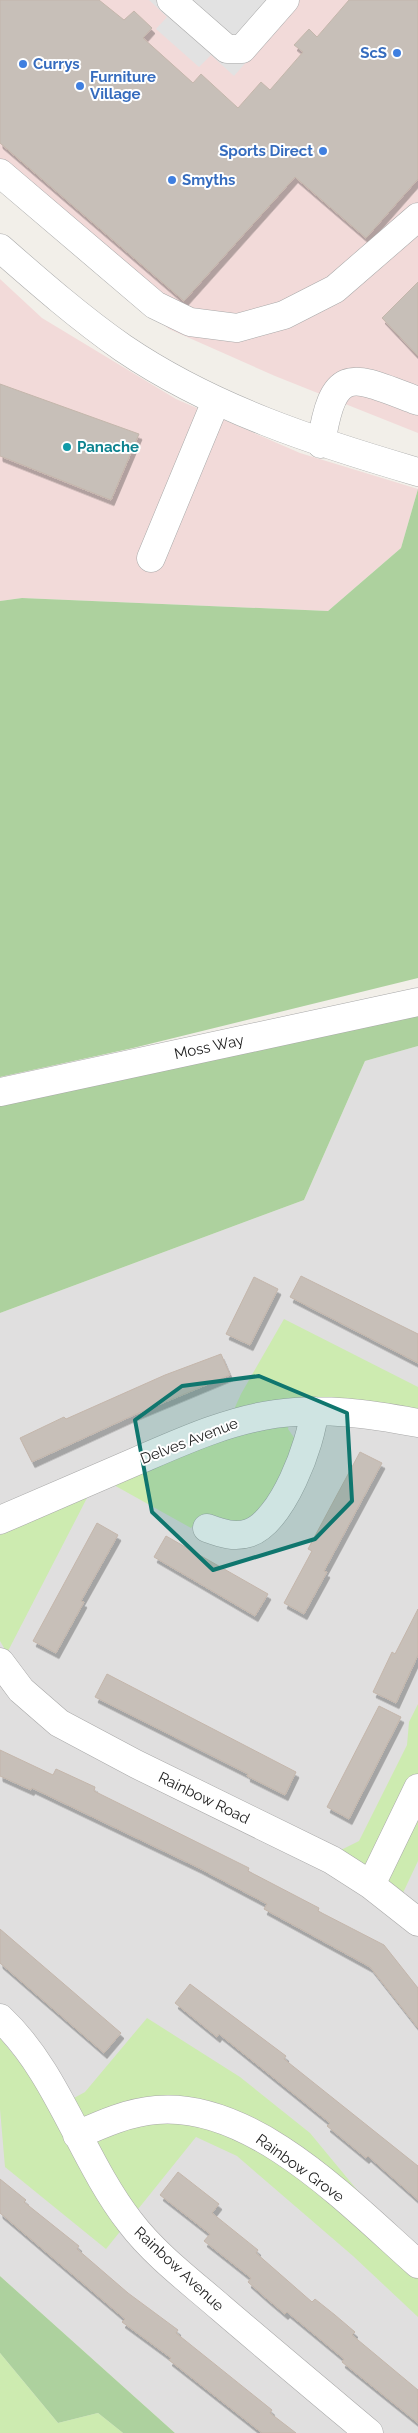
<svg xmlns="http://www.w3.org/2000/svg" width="418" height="2433" viewBox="0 0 418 2433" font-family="Raleway,sans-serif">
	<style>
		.residential { fill: #e0dfdf }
		.commercial { fill: #f2dad9 }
		.grass { fill: #cdebb0 }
		.forest { fill: #add19e }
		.parking { fill: #e2e2e2 }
		.building { fill: #c7bfb8; stroke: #c4b6ab; filter: url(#shadow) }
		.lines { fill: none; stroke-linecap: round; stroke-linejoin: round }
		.minor-casing { stroke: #a9a9a9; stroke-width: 29 }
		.minor { stroke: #fff; stroke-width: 28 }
		.marked { fill: #0f766e; fill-opacity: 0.2; stroke: #0f766e; stroke-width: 4; stroke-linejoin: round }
		.shop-dot { fill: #3f7fe0; stroke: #fff; stroke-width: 2 }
		.culture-dot { fill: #0f9aa8; stroke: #fff; stroke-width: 2 }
		.labels { text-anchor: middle; stroke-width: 4; stroke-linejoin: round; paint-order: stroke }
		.shop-label { font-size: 15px; font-weight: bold; fill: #366cbe; stroke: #fff; text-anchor: start }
		.culture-label { font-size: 15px; font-weight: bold; fill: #0d838f; stroke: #fff; text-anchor: start }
		.street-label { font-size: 15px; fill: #222; stroke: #fff }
	</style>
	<defs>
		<filter id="shadow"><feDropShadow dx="3" dy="5.5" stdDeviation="0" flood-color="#0004"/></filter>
	</defs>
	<rect width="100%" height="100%" fill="#f2efe9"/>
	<path class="residential" d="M418,1046v1387h-243l-175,-157v-963l304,-113 61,-139z"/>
	<path class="commercial" d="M0,0h418v433l-143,-57 -106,-47 -169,-139z
		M0,279l42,39 134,81 124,54 118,36 -17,59 -73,63 -306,-13 -22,3z"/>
	<path class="grass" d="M284,1319l134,68v24l-125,-9 -5,27 7,10 -16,48 -29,39 -52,-7 -7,9 -79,-44 110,-48 19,-42z
		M88,1496l-81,157 -7,-12v-106z
		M418,1704v157l-17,36 -41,-36 -21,-10 20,-10 48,-96 2,-23z
		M147,2018l93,59 70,56 62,75 46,41v68l-65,-61 -116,-100 -41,-19 -90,112 -101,-82 -5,-58v-71l21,26 31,46 33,-18z
		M0,2353l58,70 40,-10 25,20h-123z"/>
	<path class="forest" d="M418,489v489l-285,70 -133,29v-476l22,-3 306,13 73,-63z
		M418,1013v33l-53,15 -61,139 -304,113v-212z
		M0,2276l175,157h-52l-25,-20 -40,10 -58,-70z"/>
	<path class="parking" d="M149,0h151l-66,76 -23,-21 -12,12 -43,-38 11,-12z"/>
	<path class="building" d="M0,0h99l25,20 10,-9 18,17 -9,10 50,45 8,-9 37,34 23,-26 9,8 33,-38 -9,-7 15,-16 8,8 32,-37h69v179l-52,59 -71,-61 -111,124 -184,-158z
		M418,282v74l-36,-38z
		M0,384l139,50 -28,66 -111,-44z
		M301,1276l117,58v29l-128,-66z
		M254,1277l24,12 -28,56 -24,-11z
		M221,1354l9,21 -96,40 -102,47 -12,-24 44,-21 2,2 99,-44z
		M360,1452l22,11 -58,108 3,1 -23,42 -20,-11 28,-52 -4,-2z
		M97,1523l21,12 -37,66 3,1 -28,51 -23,-12z
		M166,1536l102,58 -13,22 -101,-59z
		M418,1609v46l-22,48 -23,-11 19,-40 3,2z
		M107,1674l189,98 -11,23 -38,-19 1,-2 -153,-77z
		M379,1706l22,11 -52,102 -22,-12z
		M0,1750l53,25 3,-6 39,18 -1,4 155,77 -1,3 71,37 -1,3 66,34 34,43v40l-48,-61 -106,-58 3,-5 -68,-36 -167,-80 -1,2 -31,-14z
		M0,1929l121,104 -17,20 -104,-90z
		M190,1984l96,72 -2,3 134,107v34l-50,-44 -2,2 -39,-32 3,-3 -111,-89 -2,3 -42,-34z
		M178,2172l41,32 -7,9 46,37 -2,3 56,49 3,-3 20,16 20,17 -3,3 66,55v33l-76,-61 2,-3 -57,-47 -2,2 -19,-16 -18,-16 3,-4 -47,-37 6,-7 -50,-39z
		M0,2179l26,21 -2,2 55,44 -2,3 51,44 50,37 -2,3 96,77 -2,3 26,20h-34l-93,-73 2,-2 -49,-36 3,-3 -125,-106z"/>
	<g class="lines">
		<defs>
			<path id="minor" d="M171,0l56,49h15l43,-49
				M0,173l155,132 35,17 47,6 47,-13 51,-26 83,-72
				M0,248c40,35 80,70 123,100 90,61 192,94 295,124
				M321,444c13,-82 31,-68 97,-43
				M151,558l65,-157
				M0,1092l418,-90
				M0,1520c46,-20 93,-40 139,-60 44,-19 88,-39 136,-46 48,-7 95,0 143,9
				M207,1528c14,5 27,10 42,5 33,-11 63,-90 65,-122
				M0,1662l21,28 38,33 77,41 196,96 39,25 47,37
				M371,1885l47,-97
				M0,2018c58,54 81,141 130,204 25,33 60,59 91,86 49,42 98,83 148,125
				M77,2135c25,-11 52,-23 79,-25 97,-9 195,95 262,154"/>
		</defs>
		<use href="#minor" class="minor-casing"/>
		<use href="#minor" class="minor"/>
	</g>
	<path class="marked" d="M259,1376l88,37 5,88 -37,38 -102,31 -61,-58 -17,-92 47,-34z"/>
	<g class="shop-dot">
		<circle cx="397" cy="53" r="5"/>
		<circle cx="23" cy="64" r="5"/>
		<circle cx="80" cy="86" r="5"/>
		<circle cx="323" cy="151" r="5"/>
		<circle cx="172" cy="180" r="5"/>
	</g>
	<circle class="culture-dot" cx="67" cy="447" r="5"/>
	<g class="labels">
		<g class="shop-label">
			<text x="387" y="58" text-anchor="end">ScS</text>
			<text x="33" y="69">Currys</text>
			<text x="90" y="82">Furniture<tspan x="90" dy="17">Village</tspan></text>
			<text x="313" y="156" text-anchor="end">Sports Direct</text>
			<text x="182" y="185">Smyths</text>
		</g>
		<g class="culture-label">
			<text x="77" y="452">Panache</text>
		</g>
		<g class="street-label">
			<text transform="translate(209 1047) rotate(-12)" y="5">Moss Way</text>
			<text transform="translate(189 1441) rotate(-21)" y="5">Delves Avenue</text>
			<text transform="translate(204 1798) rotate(26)" y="5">Rainbow Road</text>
			<text transform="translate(300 2168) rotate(36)" y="5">Rainbow Grove</text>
			<text transform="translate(179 2269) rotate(43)" y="5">Rainbow Avenue</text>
		</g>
	</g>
</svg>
